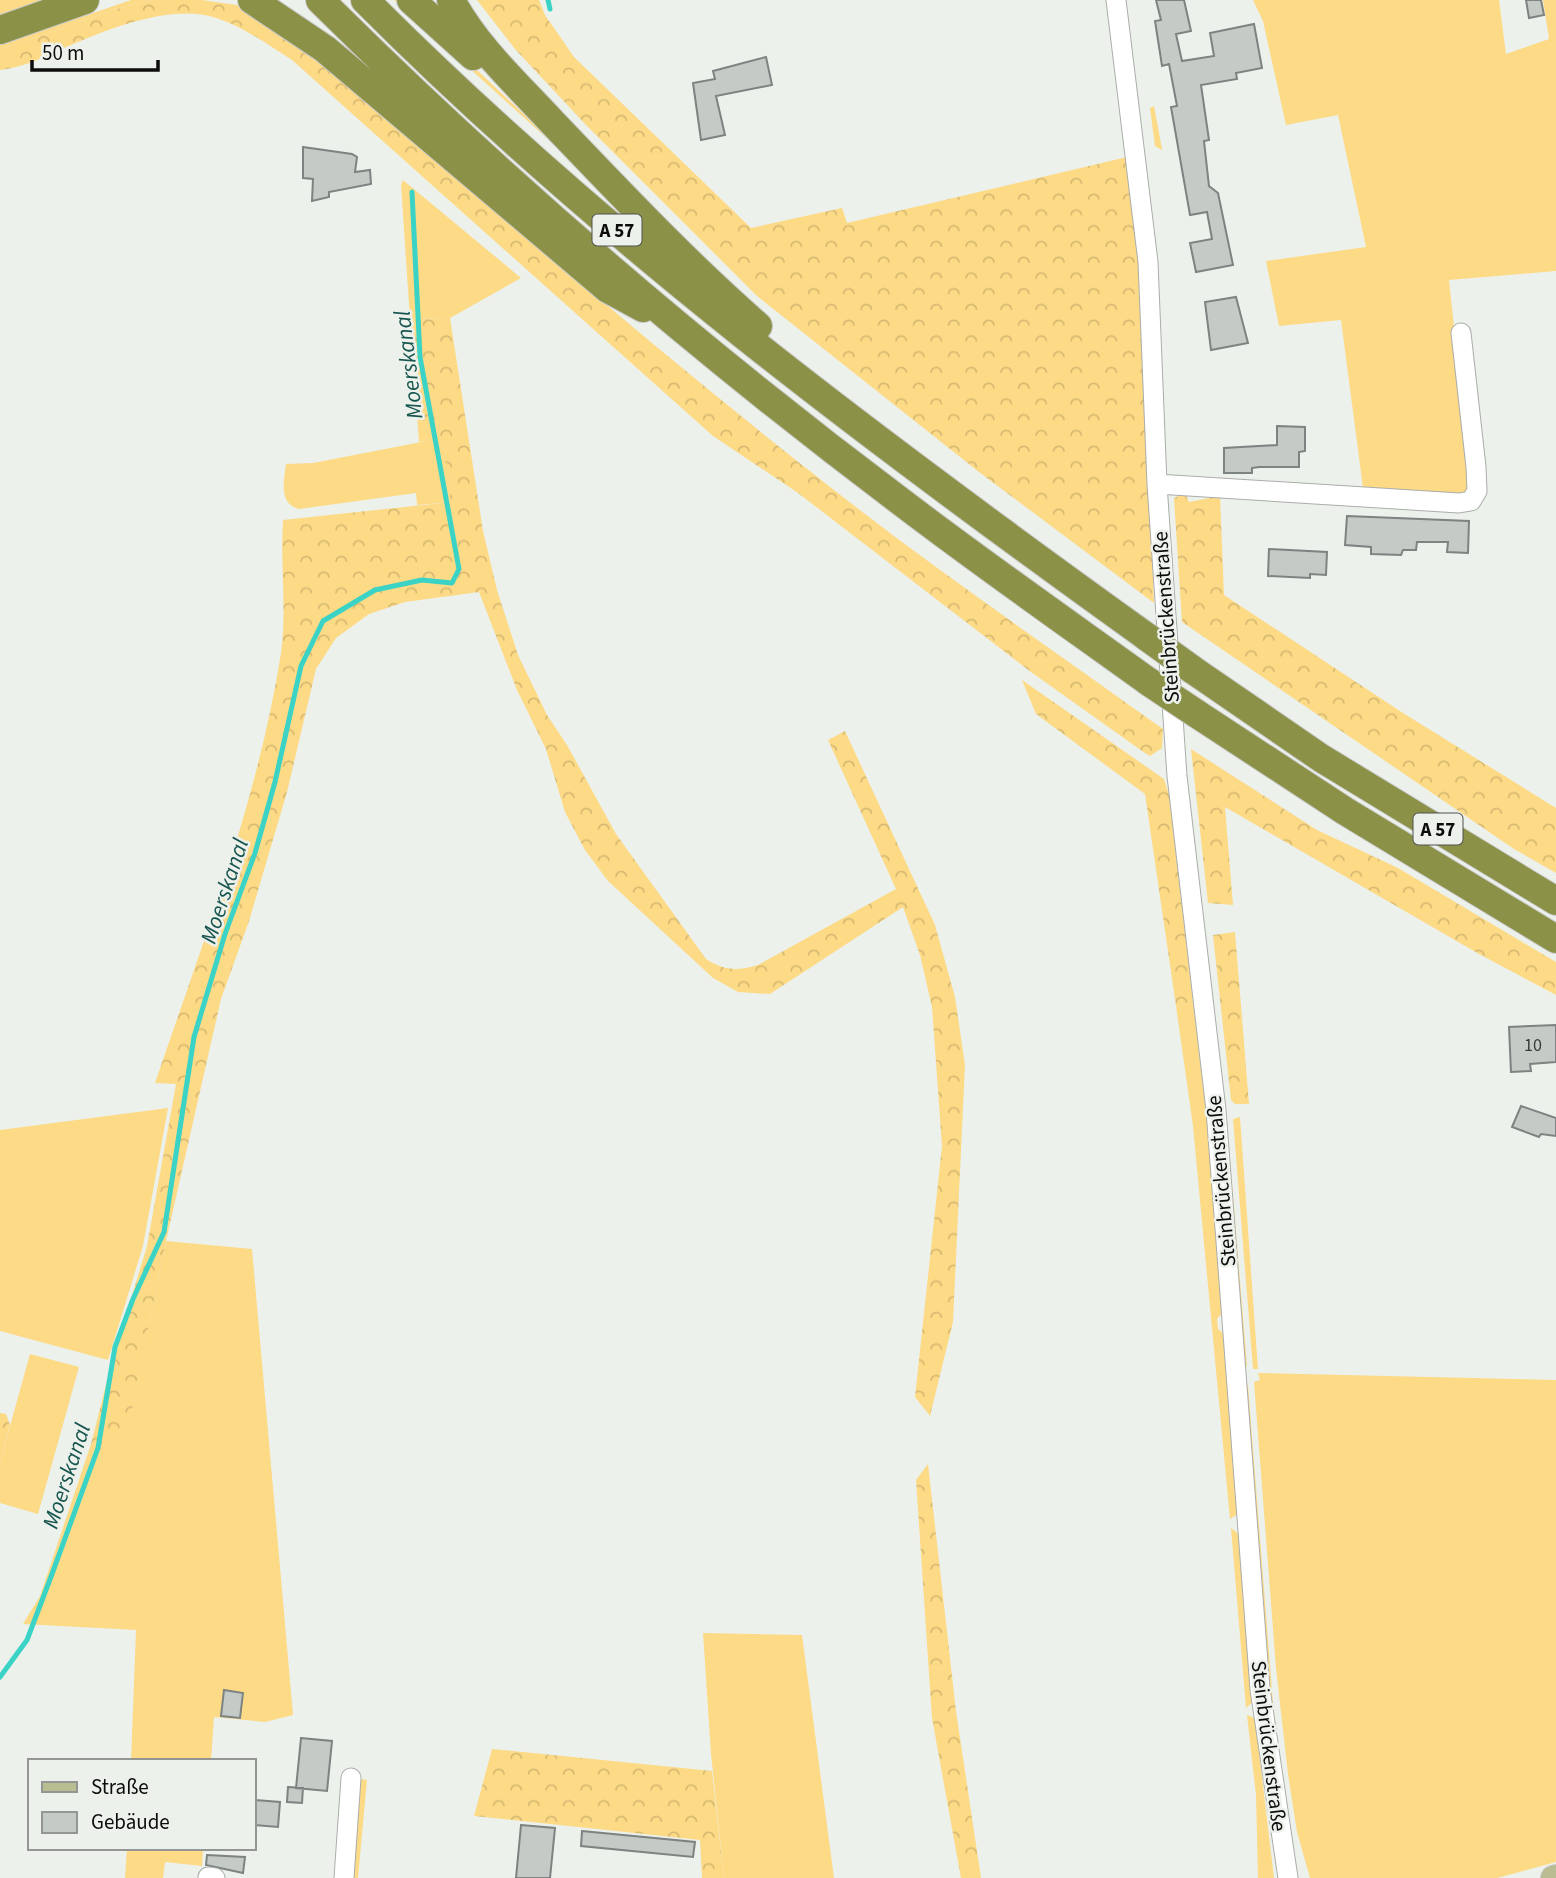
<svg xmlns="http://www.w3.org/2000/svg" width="1556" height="1878" viewBox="0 0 1556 1878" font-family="'Source Sans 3',sans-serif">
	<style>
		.grass { fill: #fcda86 }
		.forest { fill: url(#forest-crowns) }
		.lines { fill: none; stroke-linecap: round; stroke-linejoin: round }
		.stream { stroke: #3ad3c6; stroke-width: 5 }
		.building { fill: #c4cac6; stroke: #7d8380; stroke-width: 2 }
		.minor-casing { stroke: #aaada9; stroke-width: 21 }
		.major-casing { stroke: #cacac9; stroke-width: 26 }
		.highway-casing { stroke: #cacac9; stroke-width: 30 }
		.minor { stroke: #fff; stroke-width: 19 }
		.major { stroke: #b9bd91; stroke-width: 24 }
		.highway { stroke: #8b9147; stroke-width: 28 }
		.highway-bridge-casing { stroke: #cacac9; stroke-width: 30; stroke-linecap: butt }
		.highway-bridge { stroke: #8b9147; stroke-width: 28 }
		.labels { text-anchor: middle; stroke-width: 5; stroke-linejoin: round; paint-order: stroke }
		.number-label { font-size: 18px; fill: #3a3c3a }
		.shield { fill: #edf1ec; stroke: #50514e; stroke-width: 2 }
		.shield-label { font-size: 19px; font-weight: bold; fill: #0c0d0b }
		.street-label { font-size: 21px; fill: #0c0d0b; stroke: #edf1ec }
		.water-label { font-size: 23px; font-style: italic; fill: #17554f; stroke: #edf1ec }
	</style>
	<defs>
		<pattern id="forest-crowns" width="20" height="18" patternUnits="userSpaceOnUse" patternTransform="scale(1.75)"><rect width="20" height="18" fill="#fcda86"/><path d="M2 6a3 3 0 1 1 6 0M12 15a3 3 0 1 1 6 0" fill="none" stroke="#d7ba72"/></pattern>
	</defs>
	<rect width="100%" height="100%" fill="#edf1ec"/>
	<path class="grass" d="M0,0h67l-67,23z
		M131,0h20c-52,11 -100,35 -151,49v-4z
		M394,0h9l201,190z
		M1253,0h246l7,54 43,-15 -6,-39h13v271l-107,9 22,206 -7,9 -101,-7 -22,-168 -62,6 -13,-65 100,-14 -28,-132 -52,10 -23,-104z
		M1154,106l8,43v1l-7,-4 -5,-38z
		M403,180l118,98 -71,40 -40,1 -9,-134z
		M442,438l10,64 -35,3 -1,-12 -117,16c-21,-5 -15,-29 -13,-45l27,-1z
		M1193,1002l14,118 16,192 -6,7 1,10 7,6 14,178 -9,6 -37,-393 -17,-120z
		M168,1108l-25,138 -35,114 -108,-29v-201z
		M1240,1117l18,252h-5l-20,-250z
		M1227,1122l20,244h-4l-19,-238z
		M166,1241l86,8 41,466 -28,7 -51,-5 -3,44h-80l5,-131 -113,-6 17,-28 51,-152 33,4z
		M30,1354l49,13 -41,147 -38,-11v-41z
		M1258,1373l298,7v482l-59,16h-187l-13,-46 -9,-58 -12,-106 -22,-286 6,-2z
		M1248,1385l25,319 10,77 -15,-89 -24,-305z
		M1231,1528l9,7 13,167 -7,6z
		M703,1633l99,2 32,243h-110l-13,-124z
		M1247,1715l8,3 19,160h-16l-2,-83z
		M360,1779l7,1 -9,98h-8z
		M127,1848h76l-1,18 -37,-4 -2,16h-38z"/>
	<path class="forest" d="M151,0h51l35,5 46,26c183,154 363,312 551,459 107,84 219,160 329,239l-1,19 -12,8 -8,-5 -111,-79 -233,-179 -85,-57 -421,-376c-25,-16 -48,-33 -76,-42 -42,-15 -106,10 -145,27 -23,10 -45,22 -71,25v-21c51,-14 99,-38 151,-49z
		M477,0h62l6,15 29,42 177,171 91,-20 5,15 280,-66 13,115 14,331 -175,-131 -222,-176 -172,-172 -70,-75z
		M450,318l33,213 14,59 21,65 29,60 20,30 49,89 90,125c19,12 31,12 52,6l138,-76 -68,-149 17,-9 90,194 20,72 10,68 -12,257 -23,94 -15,-19 27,-251 -10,-139 -12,-52 -17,-48 -133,87 -32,-2 -25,-14 -105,-97 -23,-31 -20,-38 -19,-63 -29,-59 -38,-98 -74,10 -36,12 -33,24 -20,31 -29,123 -38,129 -28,78 -55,242 -42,208 -33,-5 21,-83 35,-115 29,-162 -21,-1c48,-141 103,-283 126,-430 6,-45 -1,-89 2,-133l168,-18 -9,-63 -23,3 -9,-123z
		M1185,493l4,9 31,-6 4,99 179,118 153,95v65l-42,-24 -332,-227 -8,-124z
		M1022,680l142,99 5,16 24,207 -17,4 -31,-212 -109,-80z
		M1191,749l126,81 81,38 158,94v33l-77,-41 -254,-147 8,98 -25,-2z
		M1235,932l14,172h-14l-4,-4 -18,-165z
		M0,1413l6,1 4,11 -10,37z
		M928,1464l28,247 25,167h-20l-29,-160 -16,-238z
		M492,1749l220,22 12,107h-22l-2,-38 -226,-24z"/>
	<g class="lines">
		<path class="stream" d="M548,0l2,9
			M0,1677l27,-37 25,-66 46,-126 17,-101 18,-48 31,-67 30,-195 31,-103 30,-81 20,-71 26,-116 22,-45 52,-31 47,-10 30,3 7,-14 -39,-212 -8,-165"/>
	</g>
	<path class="building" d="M1156,0h28l7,31 -15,3 6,27 32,-5 -4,-23 44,-9 8,44 -26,5 1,6 -36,6 8,55 -5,1 5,45 9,7 15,72 -37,7 -6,-29 22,-4 -5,-27 -17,3 -19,-108 6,-1 -8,-42 -7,2 -2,-13 -5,-32 6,-1z
		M1526,0h15l3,15 -15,3z
		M766,57l6,28 -56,11 9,39 -24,5 -8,-57 22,-4 -2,-8z
		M303,147l49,7 5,3 -2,15 15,-2 1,14 -42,8v5l-17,4 1,-22 -10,-1z
		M1236,297l12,46 -37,7 -6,-48z
		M1277,426l28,1v24l-6,1v15h-40l-7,1v5h-28v-25l53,-3z
		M1347,516l122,5 -1,32 -21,-1 1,-10h-31l-1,8h-13l-2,5 -30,-1v-7l-26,-2z
		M1269,549l58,3 -1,23 -16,-1v4l-42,-2z
		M1556,1025v37l-26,2 1,7 -20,1 -2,-45z
		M1521,1106l35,12v18l-15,-2 -2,3 -27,-10z
		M224,1690l19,3 -3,25 -19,-2z
		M301,1738l31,3 -5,50 -31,-3z
		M288,1787l15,1 -1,15 -15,-1z
		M255,1800l25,2 -2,25 -24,-2z
		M521,1825l34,3 -5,50h-34z
		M582,1831l113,11 -2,15 -112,-11z
		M207,1855l38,2 -2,16 -37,-8z"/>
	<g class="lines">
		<defs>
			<path id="minor" d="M1116,0l32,262 9,222 20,292 39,334 44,579 28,189
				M1157,484l302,19 12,-2 6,-10 -1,-24 -15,-134
				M208,1877l7,1
				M344,1878l7,-100"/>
			<path id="major" d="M1553,1878l3,-1"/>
			<path id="highway" d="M252,0l73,49 283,240 35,19
				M320,0c182,181 379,350 584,504 80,61 163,119 245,178
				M365,0c237,238 509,441 782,637
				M411,0l62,56
				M451,0c25,47 66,84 102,123 66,69 133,140 205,203
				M0,30l85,-30
				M1193,670l128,88 235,143
				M1197,714l148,97 211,128"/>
		</defs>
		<use href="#minor" class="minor-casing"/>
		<use href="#major" class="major-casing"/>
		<use href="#highway" class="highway-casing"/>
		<use href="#minor" class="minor"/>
		<use href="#major" class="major"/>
		<use href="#highway" class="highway"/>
		<defs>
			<path id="highway-bridge" d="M1147,637l46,33
				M1149,682l48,32"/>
		</defs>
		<use href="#highway-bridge" class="highway-bridge-casing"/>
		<use href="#highway-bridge" class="highway-bridge"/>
	</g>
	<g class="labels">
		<g class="number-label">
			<text x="1533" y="1051">10</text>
		</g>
		<g class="shield">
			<rect x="592.5" y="214.5" width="49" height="31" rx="5"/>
			<rect x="1413.5" y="813.5" width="49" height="31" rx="5"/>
		</g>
		<g class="shield-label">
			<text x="617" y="237">A 57</text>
			<text x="1438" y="836">A 57</text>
		</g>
		<g class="street-label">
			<text transform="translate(1166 617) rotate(-94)" y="7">Steinbrückenstraße</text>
			<text transform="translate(1221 1181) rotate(-95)" y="7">Steinbrückenstraße</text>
			<text transform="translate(1269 1746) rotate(83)" y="7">Steinbrückenstraße</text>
		</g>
		<g class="water-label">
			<text transform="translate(408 365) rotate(-97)" y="8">Moerskanal</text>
			<text transform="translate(224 891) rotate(-72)" y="8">Moerskanal</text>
			<text transform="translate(66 1476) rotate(-72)" y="8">Moerskanal</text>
		</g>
	</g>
	<rect x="28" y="1759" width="228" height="91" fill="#edf1ec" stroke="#939692" stroke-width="2"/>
	<rect x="42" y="1782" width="35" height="10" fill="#b9bd91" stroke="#939692" stroke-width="2"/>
	<text x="91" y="1794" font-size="21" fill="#0c0d0b">Straße</text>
	<rect x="42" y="1812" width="35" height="21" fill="#c4cac6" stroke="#939692" stroke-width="2"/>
	<text x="91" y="1829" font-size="21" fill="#0c0d0b">Gebäude</text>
	<path d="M32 60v10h126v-10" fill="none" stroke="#0c0d0b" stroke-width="3.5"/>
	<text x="42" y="60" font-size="21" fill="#0c0d0b" stroke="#edf1ec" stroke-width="5" paint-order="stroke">50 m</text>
</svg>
